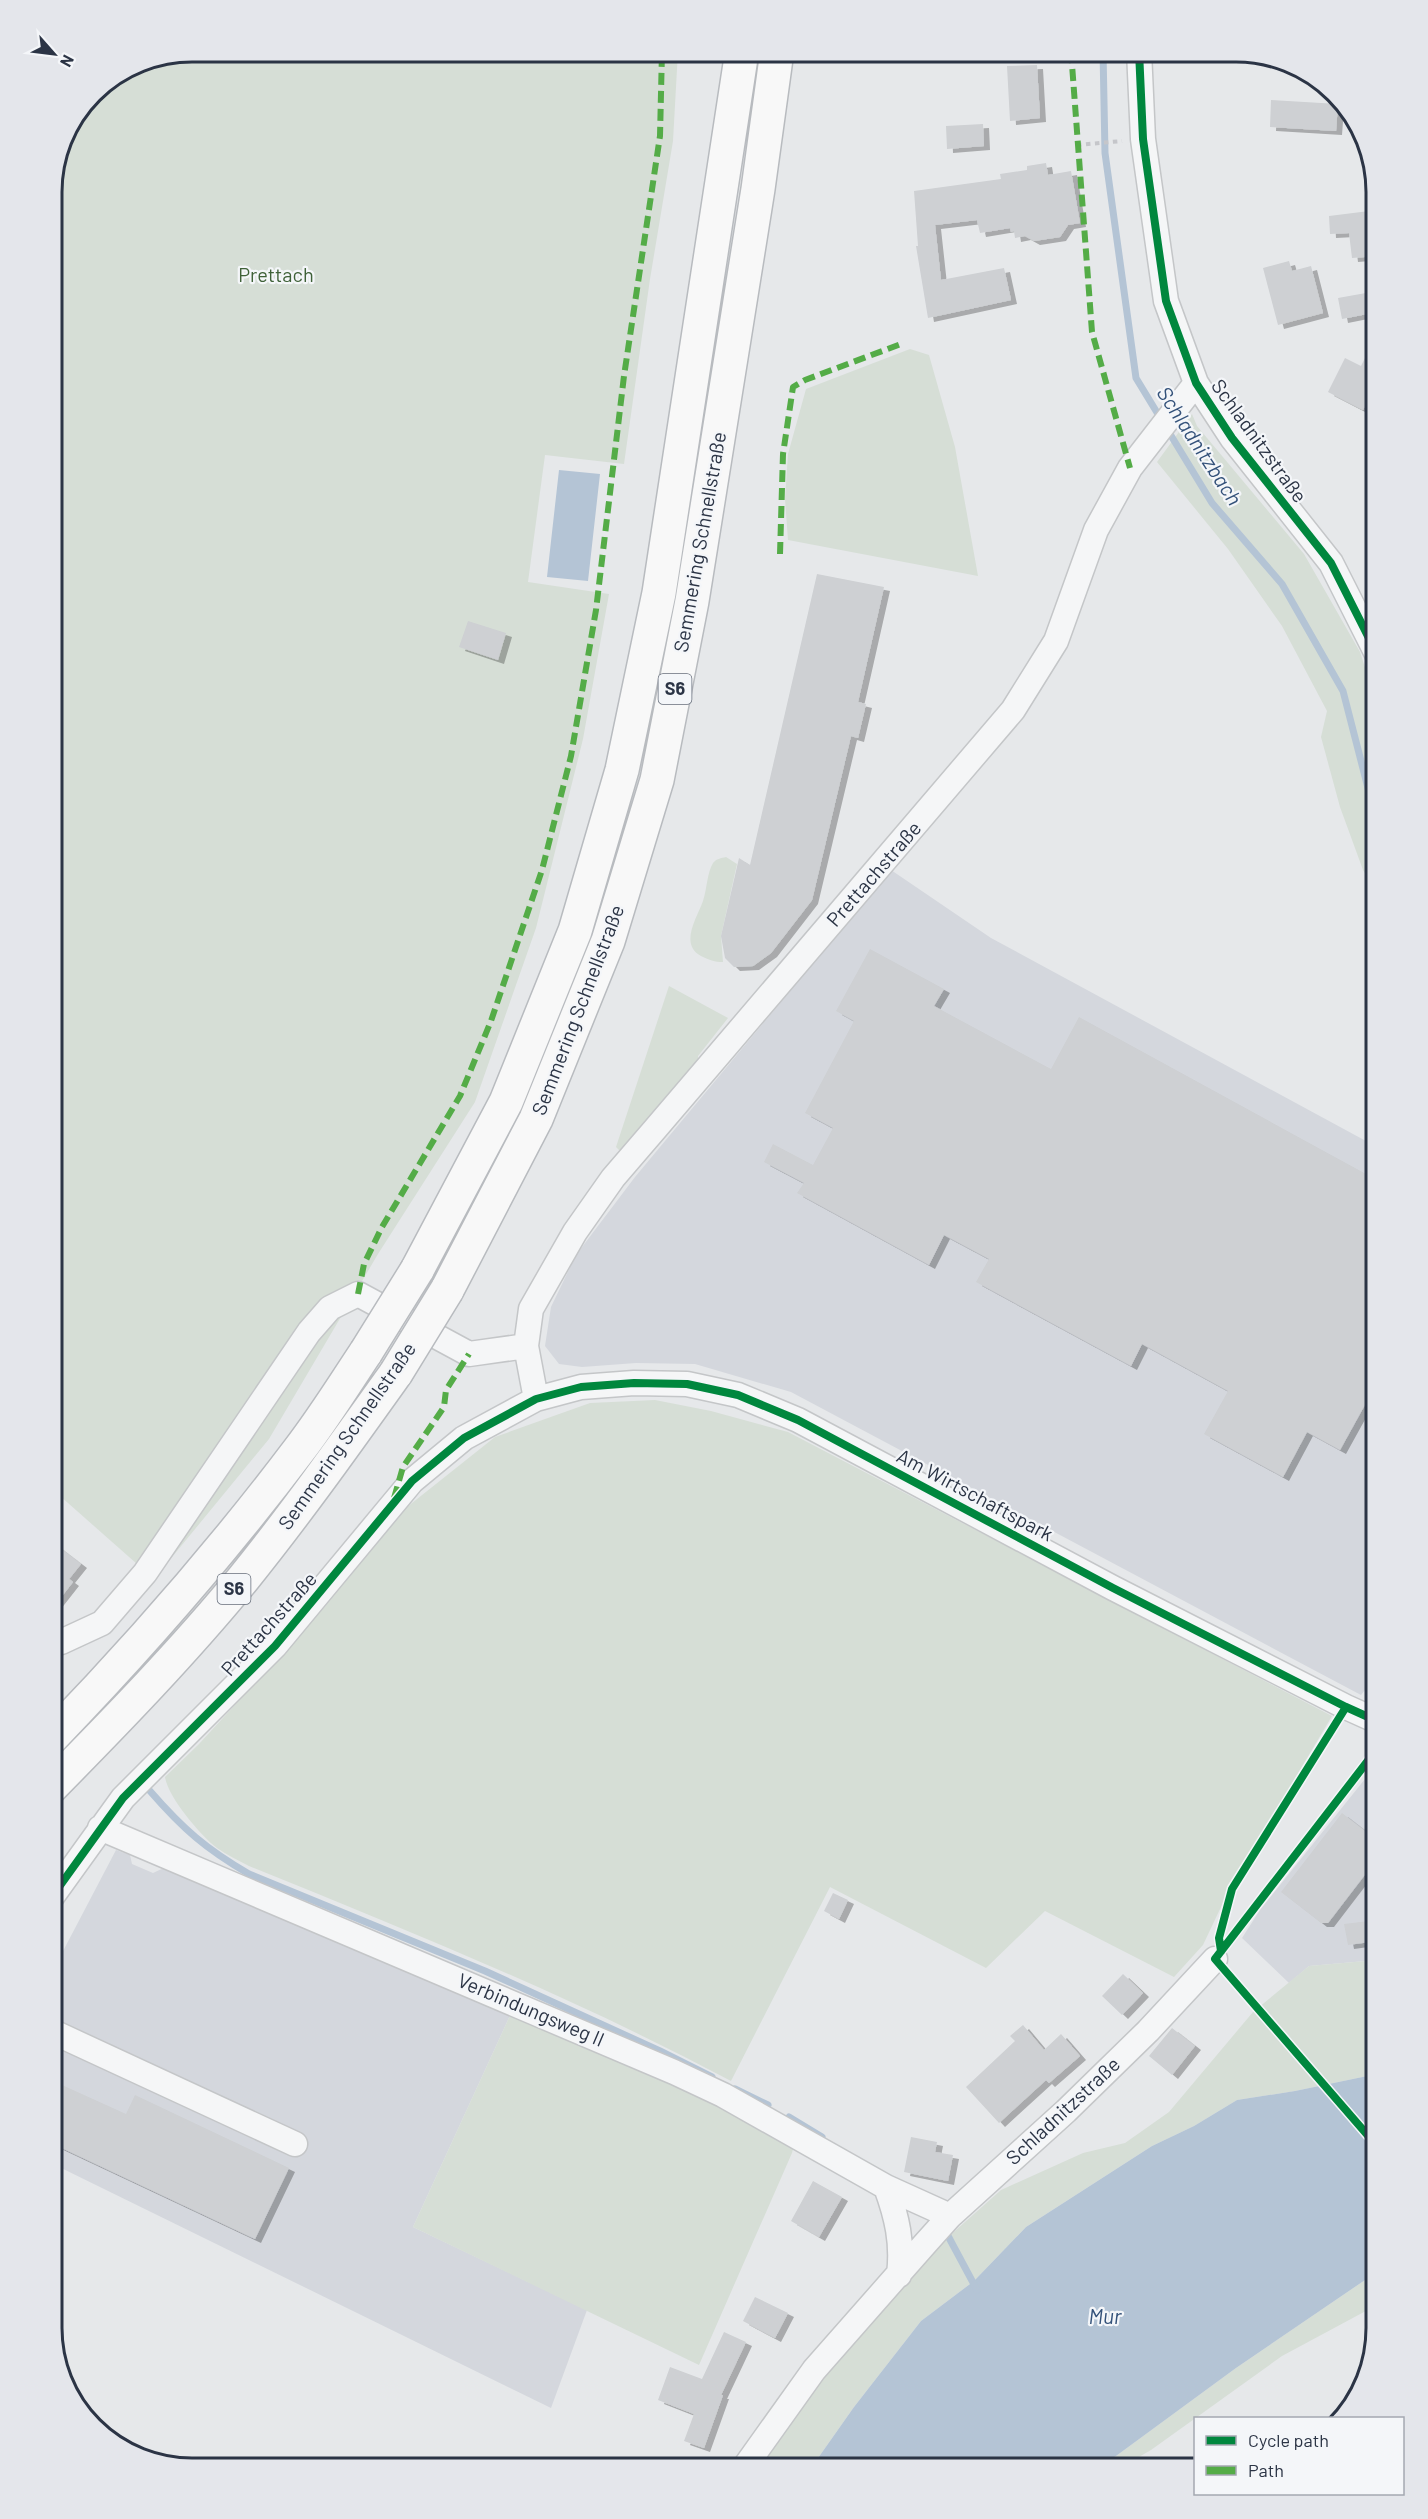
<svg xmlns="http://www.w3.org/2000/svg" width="1428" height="2519" viewBox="0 0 1428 2519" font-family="Barlow,sans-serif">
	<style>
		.built { fill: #d4d7dd }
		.green { fill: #d6ded6 }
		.water { fill: #b4c4d5 }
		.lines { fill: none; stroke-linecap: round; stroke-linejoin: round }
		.stream { stroke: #b4c4d5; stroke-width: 7 }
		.building { fill: #ced0d3; filter: url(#shadow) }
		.minor-casing { stroke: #c4c6c8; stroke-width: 27 }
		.highway-casing { stroke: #b8bbbf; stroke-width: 36 }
		.path { stroke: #c5c6ca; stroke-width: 4; stroke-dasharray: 4.5 4.5; stroke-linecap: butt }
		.minor { stroke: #f5f6f7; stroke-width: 24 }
		.highway { stroke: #f8f8f8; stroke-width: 33 }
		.highway-bridge-casing { stroke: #b8bbbf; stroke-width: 36; stroke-linecap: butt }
		.highway-bridge { stroke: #f8f8f8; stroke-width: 33 }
		.quiet { stroke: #54ac47; stroke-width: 6; stroke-dasharray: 12 6; stroke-linecap: butt }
		.cycleway-casing { stroke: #f4f6f9; stroke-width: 11 }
		.cycleway { stroke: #00873e; stroke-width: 8 }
		.labels { text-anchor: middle; stroke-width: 4.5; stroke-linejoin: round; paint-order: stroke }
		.shield { fill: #f4f6f9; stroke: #676e7b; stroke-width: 1.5 }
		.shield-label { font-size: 18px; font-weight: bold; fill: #2b3445 }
		.park-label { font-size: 20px; fill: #3f6138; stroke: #f4f6f9 }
		.street-label { font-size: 20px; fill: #2b3445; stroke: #f4f6f9 }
		.water-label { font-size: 21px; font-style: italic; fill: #34527a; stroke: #f4f6f9 }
		.rim { fill: none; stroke: #2b3445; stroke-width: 3 }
	</style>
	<defs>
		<filter id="shadow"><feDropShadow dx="6" dy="4" stdDeviation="0" flood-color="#0004"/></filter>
	</defs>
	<rect width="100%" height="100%" fill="#e6e8ea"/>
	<path class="built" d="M891,870l100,68 386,209v528l-16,20 -570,-303 -96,-28 -59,-1 -54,4 -23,-3 -14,-18 6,-39 25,-52 59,-78z
		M1377,1764v196l-68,6 -20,17 -47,-45 18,-28z
		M116,1850l14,5 2,9 21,9 15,-7 345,143 -100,218 174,83 -36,98 -500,-245v-189z"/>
	<path class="green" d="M192,51h486l-5,90 -23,138 -26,185 -79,-9 -17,127 81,12 -26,145 -47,189 -61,174 -97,152 -109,185 -115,140 -103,-91v-1305l14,-53 28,-38 45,-30z
		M910,349l19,6 26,92 23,129 -190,-36 -3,-41 3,-45 18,-65z
		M1192,414l5,12 107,128 56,98 17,53v187l-14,-22 -23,-63 -19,-70 6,-26 -45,-85 -54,-77 -71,-87z
		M726,857l11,7 -16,72 2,26c-9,0 -13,-2 -22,-6 -22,-12 -4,-38 2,-55 4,-12 4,-28 10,-38 3,-4 8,-5 13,-6z
		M669,986l59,32 -30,38v7l-78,88 -4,-4z
		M655,1400l56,11 77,21 544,284 -102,172 -27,57 -29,32 -129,-66 -59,57 -156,-81 -99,194c-156,-83 -319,-149 -482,-215 -11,-6 -22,-11 -32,-18 -17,-13 -49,-51 -52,-71l34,-33 124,-135 84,-102 88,-70 95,-34z
		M1377,1960v114l-82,17 -58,9 -43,26 -42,20 -126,81 -52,54 -53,40 -67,86 -43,61h-53l44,-65 65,-78 71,-79 63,-56 82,-37 42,-10 44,-31 84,-100 56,-46z
		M513,2009l76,30 205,106 -2,8 -93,212 -286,-138z
		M1377,2275v30l-95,51 -131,94 -31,18h-26l22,-12 120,-88 132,-90z"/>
	<path class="water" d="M559,470l41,4 -12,107 -41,-4z
		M1377,2074v201l-9,3 -132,90 -120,88 -22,12h-283l43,-61 67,-86 53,-40 52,-54 126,-81 42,-20 43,-26 58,-9z"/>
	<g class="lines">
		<path class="stream" d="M1103,51l2,102 31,225 76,125 70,81 61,107 34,132
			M150,1791c33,38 56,58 99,83l236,97 175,80 52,26
			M735,2089l33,16
			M789,2117l33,20
			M947,2234l30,56"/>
	</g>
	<path class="building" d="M1037,65l3,53 -30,3 -3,-55z
		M1271,100l67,4 -2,27 -66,-4z
		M983,124l1,22 -37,3 -1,-23z
		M1046,163l2,12 23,-4 9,52 -12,2 -8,12 -26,4 -9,-5 -10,2 -1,-7 -3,1 -1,-4 -30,5 -3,-13 -42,5 6,55 63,-12 7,32 -83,18 -12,-72h2l-4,-55 87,-12 -1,-5 27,-4v-4z
		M1377,210v46l-25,2 -3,-25 -19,1 -1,-18z
		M1289,261l3,10 19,-5 12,47 -45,12 -15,-57z
		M1377,291v21l-35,7 -4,-21z
		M1377,334v48l-14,28 -35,-18 17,-34 16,8z
		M817,574l67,13 -26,115 8,2 -8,34 -7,-2 -39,164 -41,53 -18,13 -19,1 -9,-9 -4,-22 18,-78 11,7z
		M468,621l38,12 -8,27 -39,-13z
		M870,949l74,40 -10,17 117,63 28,-52 298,163v203l-37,67 -33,-18 -24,45 -79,-43 24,-43 -86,-47 -11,22 -155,-84 13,-23 -45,-24 -15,30 -132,-72 7,-10 -40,-21 9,-18 40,21 20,-37 -28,-15 49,-92 -18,-10z
		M51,1541l30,23 -12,15 4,3 -22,28z
		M1342,1813l35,27v19l-49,64h-7l-40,-31z
		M833,1893l15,7 -9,19 -15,-8z
		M1377,1920v21l-29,4 -4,-21z
		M1123,1974l20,19 -21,22 -20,-19z
		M1023,2025l21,25 17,-16 19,22 -31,27 -3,-3 -47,43 -33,-36 49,-46 -5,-5z
		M1172,2028l23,18 -23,29 -23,-19z
		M51,2080l75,34 9,-19 154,73 -34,71 -204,-96z
		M911,2137l26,5 -2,10 18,3 -5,26 -44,-9z
		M813,2181l29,16 -23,40 -28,-16z
		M755,2297l33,16 -13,25 -32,-17z
		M724,2332l22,10 -25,53h2l-19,53 -20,-7 10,-27 -36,-14 12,-33 32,12z"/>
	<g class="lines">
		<defs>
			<path id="minor" d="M1139,51l4,88 23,162 30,82 36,55 99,125 46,91
				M536,1399l-10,-53 5,-37 44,-77 38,-54 43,-50 357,-418 43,-69 40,-111 34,-62 66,-85
				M51,1638l10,4 41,-19 43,-50 164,-241 21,-24 28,-14 111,60 57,-8
				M100,1828l574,244 49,23 163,92 64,29
				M51,1898l72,-100 152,-152 137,-165 52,-43 72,-39 45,-12 53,-4 53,1 51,11 60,25 315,168 233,119 31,14
				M51,2031l244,113
				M886,2187c11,30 17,56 13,88
				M744,2468l70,-98 110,-125 26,-29 116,-105 82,-80 67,-72"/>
			<path id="highway" d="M417,1270l89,-168 69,-171 47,-161 37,-177 83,-542
				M447,1290l89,-171 72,-178 49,-161 35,-179 66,-412 19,-138
				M51,1738c88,-91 171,-186 248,-288 24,-31 45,-65 67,-98
				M51,1787c66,-67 132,-135 192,-208 54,-67 103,-136 153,-206"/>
		</defs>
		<use href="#minor" class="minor-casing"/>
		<use href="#highway" class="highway-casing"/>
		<path class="path" d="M1077,145l45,-4"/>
		<use href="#minor" class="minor"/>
		<use href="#highway" class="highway"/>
		<defs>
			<path id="highway-bridge" d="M366,1352l51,-82
				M396,1373l51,-83"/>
		</defs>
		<use href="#highway-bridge" class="highway-bridge-casing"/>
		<use href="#highway-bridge" class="highway-bridge"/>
		<path class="quiet" d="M1071,51l21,281 38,136
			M780,554l3,-100 10,-67 12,-7 96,-36
			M358,1294l6,-30 18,-37 78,-131 31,-75 51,-151 29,-114 25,-146 28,-234 36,-240 2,-85
			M394,1498l9,-31 41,-60 2,-17 23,-36"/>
		<defs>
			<path id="cycleway" d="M1139,51l4,88 23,162 30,82 36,55 99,125 46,91
				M51,1898l72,-100 152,-152 137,-165 52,-43 72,-39 45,-12 53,-4 53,1 51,11 60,25 315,168 233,119 31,14
				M1221,1951l-2,-13 13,-49 114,-182
				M1377,2146l-162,-187 162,-210"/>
		</defs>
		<use href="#cycleway" class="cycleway-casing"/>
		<use href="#cycleway" class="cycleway"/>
	</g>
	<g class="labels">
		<g class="shield">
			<rect x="658.5" y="674" width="33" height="30" rx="4.5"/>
			<rect x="217.5" y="1574" width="33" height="30" rx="4.5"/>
		</g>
		<g class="shield-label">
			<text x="675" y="695">S6</text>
			<text x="234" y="1595">S6</text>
		</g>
		<g class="park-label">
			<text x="276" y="282">Prettach</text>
		</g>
		<g class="street-label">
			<text transform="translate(1259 441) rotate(54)" y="7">Schladnitzstraße</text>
			<text transform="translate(700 542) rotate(-80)" y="7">Semmering Schnellstraße</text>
			<text transform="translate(874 874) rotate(-49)" y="7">Prettachstraße</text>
			<text transform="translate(578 1010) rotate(-69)" y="7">Semmering Schnellstraße</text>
			<text transform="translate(347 1436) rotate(-55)" y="7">Semmering Schnellstraße</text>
			<text transform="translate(975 1495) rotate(28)" y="7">Am Wirtschaftspark</text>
			<text transform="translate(269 1624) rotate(-48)" y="7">Prettachstraße</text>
			<text transform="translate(531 2010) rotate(23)" y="7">Verbindungsweg II</text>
			<text transform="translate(1063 2111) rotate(-43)" y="7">Schladnitzstraße</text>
		</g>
		<g class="water-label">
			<text transform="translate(1199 446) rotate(57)" y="7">Schladnitzbach</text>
			<text x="1105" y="2324">Mur</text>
		</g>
	</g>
	<path d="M0 0H1428V2519H0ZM192 62H1236A130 130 0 0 1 1366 192V2328A130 130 0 0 1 1236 2458H192A130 130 0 0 1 62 2328V192A130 130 0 0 1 192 62Z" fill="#e4e6eb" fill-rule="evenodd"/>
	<path class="rim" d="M192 62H1236A130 130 0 0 1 1366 192V2328A130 130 0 0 1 1236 2458H192A130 130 0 0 1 62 2328V192A130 130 0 0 1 192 62Z"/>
	<rect x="1194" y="2417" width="210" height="78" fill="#f4f6f9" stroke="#a4a8b1" stroke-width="1.5"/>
	<rect x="1206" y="2436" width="30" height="9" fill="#00873e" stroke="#a4a8b1" stroke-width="1.5"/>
	<text x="1248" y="2447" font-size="18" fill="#2b3445">Cycle path</text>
	<rect x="1206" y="2466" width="30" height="9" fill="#54ac47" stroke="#a4a8b1" stroke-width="1.5"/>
	<text x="1248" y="2477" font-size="18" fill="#2b3445">Path</text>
	<g transform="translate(54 54) rotate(118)" stroke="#f4f6f9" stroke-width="4.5" paint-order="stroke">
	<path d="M0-4.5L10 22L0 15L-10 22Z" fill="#2b3445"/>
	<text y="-9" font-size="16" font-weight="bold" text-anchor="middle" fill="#2b3445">N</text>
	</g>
</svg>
